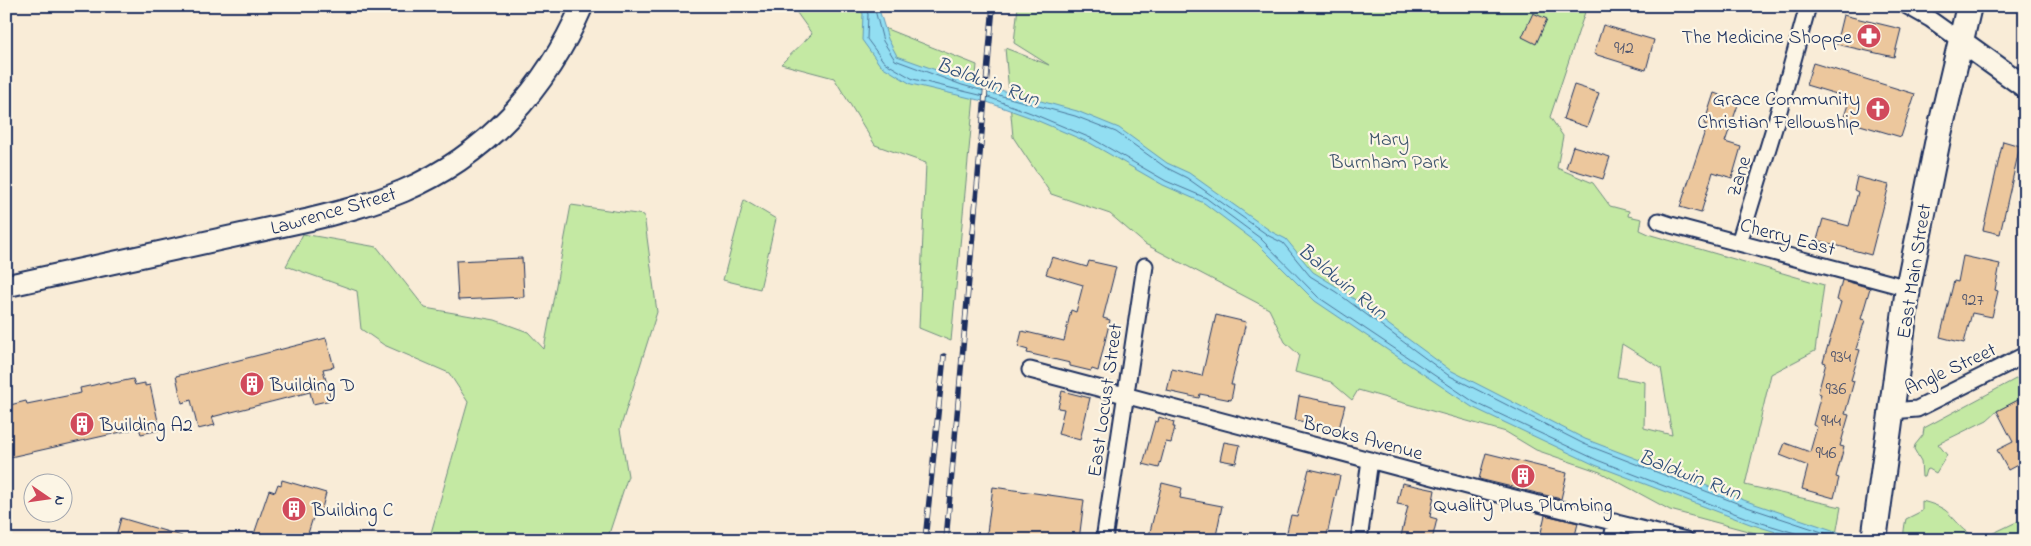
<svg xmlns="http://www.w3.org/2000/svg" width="2031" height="546" viewBox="0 0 2031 546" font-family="'Indie Flower',sans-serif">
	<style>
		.green { fill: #c4e9a3; stroke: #708c80; fill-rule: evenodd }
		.water { fill: #92def2; stroke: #6298b7 }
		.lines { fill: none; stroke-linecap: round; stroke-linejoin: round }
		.shore { stroke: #4b7599; stroke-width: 1 }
		.building { fill: #ecc79d; stroke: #1b2f5e }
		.street-casing { stroke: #1b2f5e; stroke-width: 19 }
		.secondary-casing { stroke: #1b2f5e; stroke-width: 25 }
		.primary-casing { stroke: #1b2f5e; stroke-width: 28 }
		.street { stroke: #fcf5e5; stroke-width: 15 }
		.secondary { stroke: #fcf5e5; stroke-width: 21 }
		.primary { stroke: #fcf5e5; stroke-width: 24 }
		.rail-casing { stroke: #1b2f5e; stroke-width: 5.5 }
		.rail { stroke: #fcf5e5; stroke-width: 4; stroke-dasharray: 11; stroke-linecap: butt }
		.labels { text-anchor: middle; stroke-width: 4.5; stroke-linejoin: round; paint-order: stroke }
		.number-label { font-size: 18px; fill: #4f556e }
		.poi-label { font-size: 20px; fill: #1b2f5e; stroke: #fcf5e5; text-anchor: start }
		.park-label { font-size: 20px; fill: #3d546c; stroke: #fcf5e5 }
		.street-label { font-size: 20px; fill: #1b2f5e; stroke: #fcf5e5 }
		.water-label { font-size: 21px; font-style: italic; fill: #33527c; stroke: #fcf5e5 }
	</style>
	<rect width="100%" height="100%" fill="#f9ecd7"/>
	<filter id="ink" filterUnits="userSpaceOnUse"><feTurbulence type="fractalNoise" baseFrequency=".02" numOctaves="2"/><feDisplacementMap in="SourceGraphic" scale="10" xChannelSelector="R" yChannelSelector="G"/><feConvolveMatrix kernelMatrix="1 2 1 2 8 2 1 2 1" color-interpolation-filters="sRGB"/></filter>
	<g filter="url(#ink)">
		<path class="green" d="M792,6h66l16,18 103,41 -26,276 -32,-13 7,-165 -51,-18 -41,-67 -53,-14 31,-30z
			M1018,6h569l-37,111 13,19 -6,32 36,15 17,23 19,5 -1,5 14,3 -2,11 11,5 173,50 -9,66 -44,23 -26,111 96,22 -6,33h-54l-111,-30 -70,-38 -64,-22 -30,-18 -148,-42 -6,10 -21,-18 -36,-10 4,-17 -14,-13 -16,-33 -124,-65 -35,-30 -59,-20 -38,-57 -8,-89 44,17 -35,-22zM1622,344l39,24 11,67 -28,-7 1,-46 -28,-5z
			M744,200l32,19 -16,70 -37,-9z
			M571,205l73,10 13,97 -37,117 8,47 -21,64h-178l39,-138 -19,-29 -65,-28 -23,-16 -4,-38 -71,-25 17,-32 74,13 48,61 70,12 33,12 16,17z
			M2025,374v23l-28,14 -10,9 -49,24 9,11 -11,18 -7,-4 -3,1 -2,7h-2l-1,-16 -7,-12 1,-4 8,-10 1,-7z
			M1922,501c8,2 17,5 23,9 13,11 21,27 38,28l42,-20v22h-122c1,-7 1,-14 3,-21l16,-8z"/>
		<path class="water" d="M860,6h18l10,33 9,17 67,24 113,31 42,17 48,35 22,10 83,59 14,7 27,33 26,16 111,82 135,69 164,63 113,38h-60l-52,-16 -155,-59 -123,-58 -157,-106 -59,-59 -52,-39 -41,-18 -73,-42 -61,-26 -42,-15 -76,-18 -31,-19 -18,-25 1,-26z"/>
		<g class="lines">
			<path class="shore" d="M865,6l3,8 -1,25 17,23 29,17 75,18 43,16 62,26 73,42 40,17 54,40 58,59 156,105 123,58 155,60 43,13 4,2v5
				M874,6l9,35 12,19 67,25 113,31 41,16 49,35 22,11 82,58 14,7 27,33 26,16 112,83 136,69 163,63 99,33"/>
		</g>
		<path class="building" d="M1533,13l14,6 -11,25 -14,-7z
			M1843,15l58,14 -7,28 -58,-13z
			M1603,25l51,15 -8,30 -52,-16z
			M1813,63l102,31 -14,43 -58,-17 7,-22 -44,-13z
			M1574,85l25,8 -12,34 -24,-8z
			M1714,93l25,9 -14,40 16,5 -9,31 -19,-6 -12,41 -21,-6 27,-82 -3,-1z
			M2003,141l17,5 -20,88 -17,-4z
			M1573,146l37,11 -7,22 -37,-11z
			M1857,177l32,8 -18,70 -54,-15 6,-21 26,7 9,-34 -4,-2z
			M1963,256l37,8 -5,26 3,1 -6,26 -20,-4 -8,30 -24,-6 14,-56 4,1z
			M1052,257l35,10 2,-6 27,6 -13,51 7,2 -12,51 -6,-2 -1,2 -21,-5v-3l-43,-10 1,-3 -10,-3 4,-16 42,10 7,-31 5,2 7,-27 -37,-11z
			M522,258l2,39 -66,3 -2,-39z
			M1842,280l28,8 -9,31 4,1 -9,29 4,1 -9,30 3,1 -9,33 4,1 -9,31 4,1 -8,30 3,1 -5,20 -32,-9 6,-23 -28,-11 5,-12 25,9 7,-25 -4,-2 8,-31 -3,-1 8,-30 -3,-1 18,-60 -4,-2z
			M1216,315l30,7 -15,63h3l-3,15 -31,-6 -1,4 -32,-7 5,-22 30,7z
			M326,338l8,29 -11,2 8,31 -18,4 -3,-12 -98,25 3,8 -17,4 -7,-29 -9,3 -6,-27z
			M133,379l2,6 10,-2v3l5,-1 10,45 -19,4 -2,-6 -133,30v-52l20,-5 1,3 54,-11 -1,-5 14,-3 15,-4v3z
			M1062,391l28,7 -10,42 -22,-6 6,-25 -6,-1z
			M1299,396l46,9 -7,28 -12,-4v-3l-31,-6z
			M2018,400l7,12v52l-2,-2 -15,8 -11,-20 16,-8 -16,-31z
			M1159,417l15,5 -1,5h2l-4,16 -5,-1 -7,26 -16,-4 12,-43 3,1z
			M1224,442l16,3 -4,18 -16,-3z
			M1486,453l81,20 -6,26 -82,-20z
			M1309,469l31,7 -14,64h-25l-15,-4 5,-21 6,1z
			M282,480l44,13 -5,19 -6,-1 -9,29h-54l17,-50 6,2 3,-8 3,1z
			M1162,483l20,5 -2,10 42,8 -6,30 -8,-1 -1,5h-59z
			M1402,483l33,7 -5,27 7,2 -5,21h-18l-13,-4 7,-30 -11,-2z
			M993,487l91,13 -5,40h-93z
			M1545,515l33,8 -4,17h-20l-14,-3z
			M121,518l61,18v4h-67z"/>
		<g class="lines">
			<defs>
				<path id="street" d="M1907,6l23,13 31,22
					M1659,221l12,4 237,63
					M1739,243l36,-118 33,-119
					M1030,370l460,122 196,48
					M1891,411l26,-2 108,-54
					M1104,540l41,-274
					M1359,540l11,-80
					M1612,540l3,-18"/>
				<path id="secondary" d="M1961,41l64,46
					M6,286l302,-66c32,-8 64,-16 95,-29 84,-36 143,-102 179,-185"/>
				<path id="primary" d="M1874,540l34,-252 31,-154 30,-128"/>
			</defs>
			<use href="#street" class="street-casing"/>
			<use href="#secondary" class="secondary-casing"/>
			<use href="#primary" class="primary-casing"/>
			<use href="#street" class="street"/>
			<use href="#secondary" class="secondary"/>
			<use href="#primary" class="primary"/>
			<defs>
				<path id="rail" d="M925,540l19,-184
					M946,540l47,-534"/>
			</defs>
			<use href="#rail" class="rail-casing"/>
			<use href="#rail" class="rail"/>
		</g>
	</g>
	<defs>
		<symbol id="pharmacy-disc" viewBox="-11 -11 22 22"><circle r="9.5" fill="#d1495b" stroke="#fcf5e5"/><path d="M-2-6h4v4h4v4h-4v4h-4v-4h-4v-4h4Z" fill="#fff"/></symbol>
		<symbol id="church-disc" viewBox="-11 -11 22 22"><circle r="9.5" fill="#d1495b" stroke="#fcf5e5"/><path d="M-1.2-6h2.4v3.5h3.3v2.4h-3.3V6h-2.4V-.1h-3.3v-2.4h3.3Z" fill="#fff"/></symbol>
		<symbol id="building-disc" viewBox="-11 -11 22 22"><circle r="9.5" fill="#d1495b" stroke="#fcf5e5"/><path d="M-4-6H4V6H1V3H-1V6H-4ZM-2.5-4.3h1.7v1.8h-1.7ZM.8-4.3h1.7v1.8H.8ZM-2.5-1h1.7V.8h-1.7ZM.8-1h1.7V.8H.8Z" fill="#fff"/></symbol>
	</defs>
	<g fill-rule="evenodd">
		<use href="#pharmacy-disc" x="1855" y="22" width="28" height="28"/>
		<use href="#church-disc" x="1864" y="95" width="28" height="28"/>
		<use href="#building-disc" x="238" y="370" width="28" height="28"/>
		<use href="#building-disc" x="68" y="410" width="28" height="28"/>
		<use href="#building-disc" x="1509" y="462" width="28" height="28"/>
		<use href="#building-disc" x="280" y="495" width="28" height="28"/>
	</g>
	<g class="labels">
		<g class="number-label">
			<text x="1624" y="53">912</text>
			<text x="1973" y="305">927</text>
			<text x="1841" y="362">934</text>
			<text x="1836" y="394">936</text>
			<text x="1831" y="426">944</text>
			<text x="1826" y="458">946</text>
		</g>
		<g class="poi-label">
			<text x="1852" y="43" text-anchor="end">The Medicine Shoppe</text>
			<text x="1860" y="105" text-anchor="end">Grace Community<tspan x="1860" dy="23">Christian Fellowship</tspan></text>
			<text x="270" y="391">Building D</text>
			<text x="100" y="431">Building A2</text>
			<text x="1523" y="511" text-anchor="middle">Quality Plus Plumbing</text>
			<text x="312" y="516">Building C</text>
		</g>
		<g class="park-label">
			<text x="1389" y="145">Mary<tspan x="1389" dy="23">Burnham Park</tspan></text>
		</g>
		<g class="street-label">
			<text transform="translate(1738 176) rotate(-73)" y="7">Zane</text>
			<text transform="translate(333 210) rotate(-16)" y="7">Lawrence Street</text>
			<text transform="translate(1788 236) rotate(15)" y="7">Cherry East</text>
			<text transform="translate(1913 271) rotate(-81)" y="7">East Main Street</text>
			<text transform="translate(1950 368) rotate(-25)" y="7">Angle Street</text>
			<text transform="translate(1104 400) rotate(-82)" y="7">East Locust Street</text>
			<text transform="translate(1363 437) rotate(15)" y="7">Brooks Avenue</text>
		</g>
		<g class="water-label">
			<text transform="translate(988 81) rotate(20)" y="7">Baldwin Run</text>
			<text transform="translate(1343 281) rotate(39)" y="7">Baldwin Run</text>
			<text transform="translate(1690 474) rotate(21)" y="7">Baldwin Run</text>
		</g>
	</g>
	<rect width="2031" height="546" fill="none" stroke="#fcf5e5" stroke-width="25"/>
	<rect x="12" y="12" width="2006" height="521" fill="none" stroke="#1b2f5e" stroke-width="2" filter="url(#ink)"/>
	<g transform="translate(48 498) rotate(103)"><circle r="24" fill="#fcf5e5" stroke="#a2a6af"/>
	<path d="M0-4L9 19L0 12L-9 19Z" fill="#d1495b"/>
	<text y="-8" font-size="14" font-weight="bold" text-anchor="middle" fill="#1b2f5e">N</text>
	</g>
</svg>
